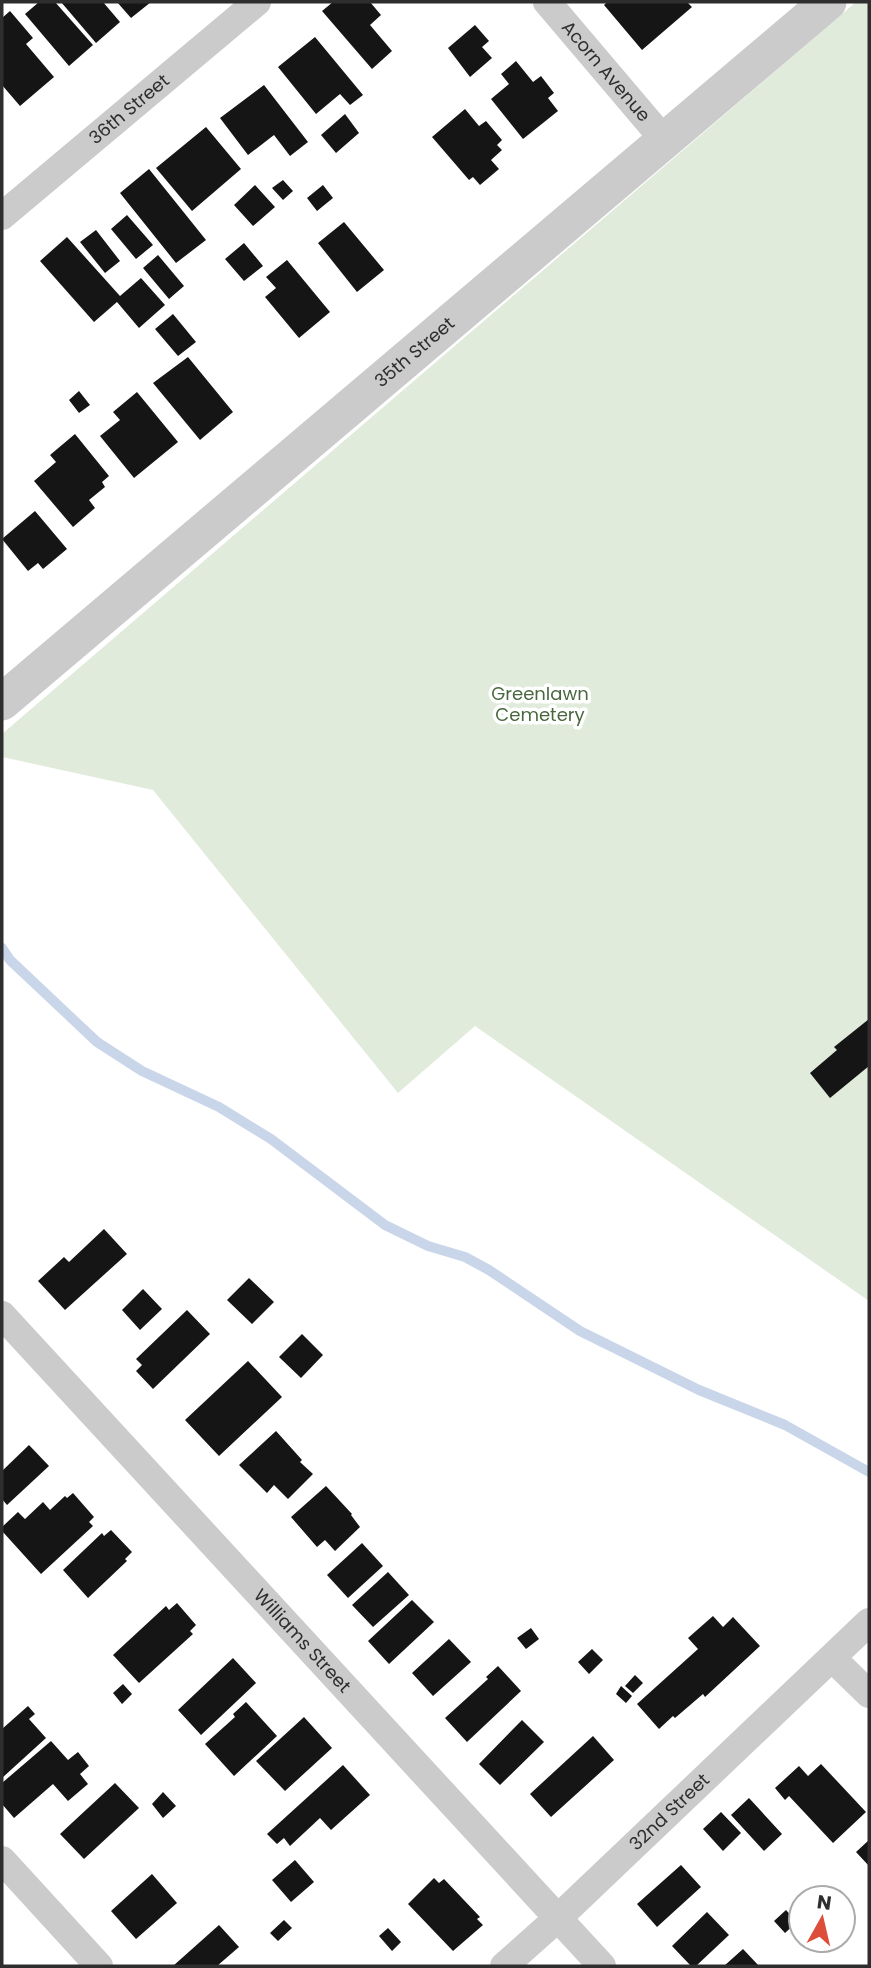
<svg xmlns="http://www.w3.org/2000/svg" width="871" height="1968" viewBox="0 0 871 1968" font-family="Poppins,sans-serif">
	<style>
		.green { fill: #e1ebdc }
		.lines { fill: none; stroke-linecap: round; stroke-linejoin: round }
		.stream { stroke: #c9d6ea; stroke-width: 10 }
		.building { fill: #151515 }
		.minor { stroke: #cbcbcb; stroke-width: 28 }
		.tertiary { stroke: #cbcbcb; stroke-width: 37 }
		.labels { text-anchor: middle; stroke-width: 7; stroke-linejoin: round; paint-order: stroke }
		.street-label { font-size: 18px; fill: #2e2e2e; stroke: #fff }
		.park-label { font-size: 18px; fill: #49673e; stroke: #fff }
	</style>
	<rect width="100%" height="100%" fill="#fff"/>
	<path class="green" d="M856,2h13v1299l-394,-275 -77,67 -245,-303 -151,-33v-23z"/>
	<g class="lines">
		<path class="stream" d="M2,948l8,12 87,82 45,29 77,36 52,32 114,86 43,21 37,11 24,13 91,61 119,59 86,35 84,47"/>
	</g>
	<path class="building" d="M39,2h16l38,43 -24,21 -44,-52z
		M61,2h42l17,20 -24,21z
		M117,2h34l-20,16z
		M333,2h37l11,13 -11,10 22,26 -20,18 -50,-58z
		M607,2h80l5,5 -50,43 -38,-45z
		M10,11l23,27 -7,6 28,33 -34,29 -18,-21v-67z
		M475,25l14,16 -7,6 10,11 -22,19 -22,-29z
		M315,37l48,58 -13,10 -10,-11 -24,20 -38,-47z
		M516,61l17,21 8,-6 13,17 -6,5 10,13 -35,28 -32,-40 18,-15 -8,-10z
		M264,85l44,57 -18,14 -16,-21 -26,20 -28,-37z
		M465,109l14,17 7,-5 16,19 -5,5 5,5 -11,10 8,9 -19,16 -7,-8 -4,3 -37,-43z
		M345,114l14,19 -23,20 -15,-18z
		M206,127l35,42 -49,42 -36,-43z
		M149,169l57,71 -30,23 -56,-70z
		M283,180l10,11 -10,9 -11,-12z
		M255,185l20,22 -22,19 -19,-21z
		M323,185l10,13 -16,13 -10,-13z
		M127,215l26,30 -17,14 -25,-30z
		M344,222l40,48 -27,22 -39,-49z
		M96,230l24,31 -15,12 -25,-31z
		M67,237l53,59 21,-18 24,27 -26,23 -22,-26 -23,20 -54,-61z
		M244,243l19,23 -19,15 -19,-22z
		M158,255l26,31 -15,13 -26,-31z
		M287,260l43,52 -31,26 -34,-41 11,-9 -10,-11z
		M173,314l23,28 -18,14 -23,-27z
		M188,357l45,55 -33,28 -47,-57z
		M79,391l11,14 -11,8 -10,-13z
		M137,392l41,50 -44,36 -34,-42 20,-16 -7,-8z
		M75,434l34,42 -7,6 3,5 -16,13 6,8 -22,19 -39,-46 22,-19 -6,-7z
		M35,511l32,38 -24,20 -5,-6 -10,8 -26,-32z
		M869,1019v47l-39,32 -20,-25 27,-23 -3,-3z
		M104,1229l23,25 -62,56 -27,-29 26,-24 5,5z
		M249,1278l25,24 -22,22 -25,-24z
		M143,1289l19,20 -22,21 -18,-20z
		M187,1310l23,24 -57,55 -17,-18 6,-6 -6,-6z
		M302,1334l21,21 -22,23 -22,-21z
		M248,1361l34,36 -63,59 -34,-36z
		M276,1431l26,29 -2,2 13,12 -25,25 -14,-14 -7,8 -28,-28z
		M29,1445l20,21 -42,39 -5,-6v-28z
		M326,1486l26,28 -1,1 9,12 -25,24 -10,-11 -8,7 -26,-30z
		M73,1493l21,24 -5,5 4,4 -52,48 -39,-43v-4l16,-15 7,7 18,-17 7,8 15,-14 2,2z
		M111,1530l21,22 -7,7 2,2 -39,37 -25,-28 39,-37 2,3z
		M362,1543l21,23 -35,32 -21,-23z
		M388,1572l21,23 -36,32 -21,-22z
		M412,1600l22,22 -45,42 -21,-23z
		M177,1603l19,22 -6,6 3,3 -54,49 -26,-28 53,-49 3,4z
		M713,1616l10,11 10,-10 27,29 -55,51 -2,-3 -28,24 -2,-2 -14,13 -22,-25 61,-55 -10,-11z
		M531,1628l8,11 -13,10 -9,-11z
		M449,1639l22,23 -38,34 -21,-23z
		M592,1649l11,11 -14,14 -11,-12z
		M233,1658l23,25 -55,52 -23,-25z
		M498,1666l23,25 -54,51 -22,-24 43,-39 -2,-2z
		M635,1675l8,8 -10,10 -8,-7z
		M123,1684l9,10 -10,10 -9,-11z
		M621,1686l11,10 -6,7 -10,-9z
		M246,1702l31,34 -43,40 -29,-32 30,-27 -2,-3z
		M28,1706l7,8 -6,5 17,19 -44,40v-49z
		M304,1717l28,31 -47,43 -29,-30z
		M522,1720l22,22 -44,43 -21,-21z
		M593,1736l21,24 -63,57 -21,-23z
		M51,1741l17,19 10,-8 11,14 -9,8 8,10 -20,17 -15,-17 -39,34 -12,-14v-21z
		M821,1764l45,48 -33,31 -44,-47 -4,4 -10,-12 24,-22 9,10z
		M343,1765l27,30 -39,35 -11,-12 -30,28 -6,-8 -7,6 -10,-10z
		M115,1783l24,25 -55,51 -24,-25z
		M163,1792l13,14 -13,12 -11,-14z
		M749,1798l33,36 -18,17 -33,-36z
		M721,1812l20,21 -18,18 -20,-22z
		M869,1840v26l-13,-14z
		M295,1860l19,22 -23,20 -19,-22z
		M681,1865l20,22 -44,40 -20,-23z
		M152,1874l25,29 -41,36 -25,-28z
		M434,1878l5,5 5,-4 36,38 -3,2 6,6 -30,26 -45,-47z
		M786,1910l11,12 -12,11 -11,-12z
		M707,1912l22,23 -33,31h-5l-19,-20z
		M284,1920l8,8 -14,13 -8,-8z
		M219,1925l20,22 -22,19h-44z
		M388,1928l13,14 -9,9 -13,-15z
		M743,1949l16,17h-35z"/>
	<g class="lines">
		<g class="minor">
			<path id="s1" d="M547,2l118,139"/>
			<path id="s2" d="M2,216l255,-214"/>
			<path id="s3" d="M2,1315l600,651"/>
			<path d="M832,1658l37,36"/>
			<path d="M2,1860l97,106"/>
			<path id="s4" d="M504,1966l54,-48 311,-296"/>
		</g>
		<path class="tertiary" id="s5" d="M2,702l826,-700"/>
	</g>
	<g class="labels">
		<g class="street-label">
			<text dy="6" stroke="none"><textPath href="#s1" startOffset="91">Acorn Avenue</textPath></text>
			<text dy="6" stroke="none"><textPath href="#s2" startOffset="166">36th Street</textPath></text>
			<text dy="6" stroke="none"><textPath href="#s5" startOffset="541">35th Street</textPath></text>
			<text dy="6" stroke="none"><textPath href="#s3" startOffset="443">Williams Street</textPath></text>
			<text dy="6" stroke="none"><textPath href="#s4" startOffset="226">32nd Street</textPath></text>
		</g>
		<g class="park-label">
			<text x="540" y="700">Greenlawn<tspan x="540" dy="21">Cemetery</tspan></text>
		</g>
	</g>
	<rect width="871" height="1968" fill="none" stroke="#2e2e2e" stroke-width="7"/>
	<g transform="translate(822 1919) rotate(8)"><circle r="33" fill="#ffffff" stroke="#ababab" stroke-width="2"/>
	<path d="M0-5L12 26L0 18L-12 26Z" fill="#dc4e39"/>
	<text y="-10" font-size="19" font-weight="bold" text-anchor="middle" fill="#2e2e2e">N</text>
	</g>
</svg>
